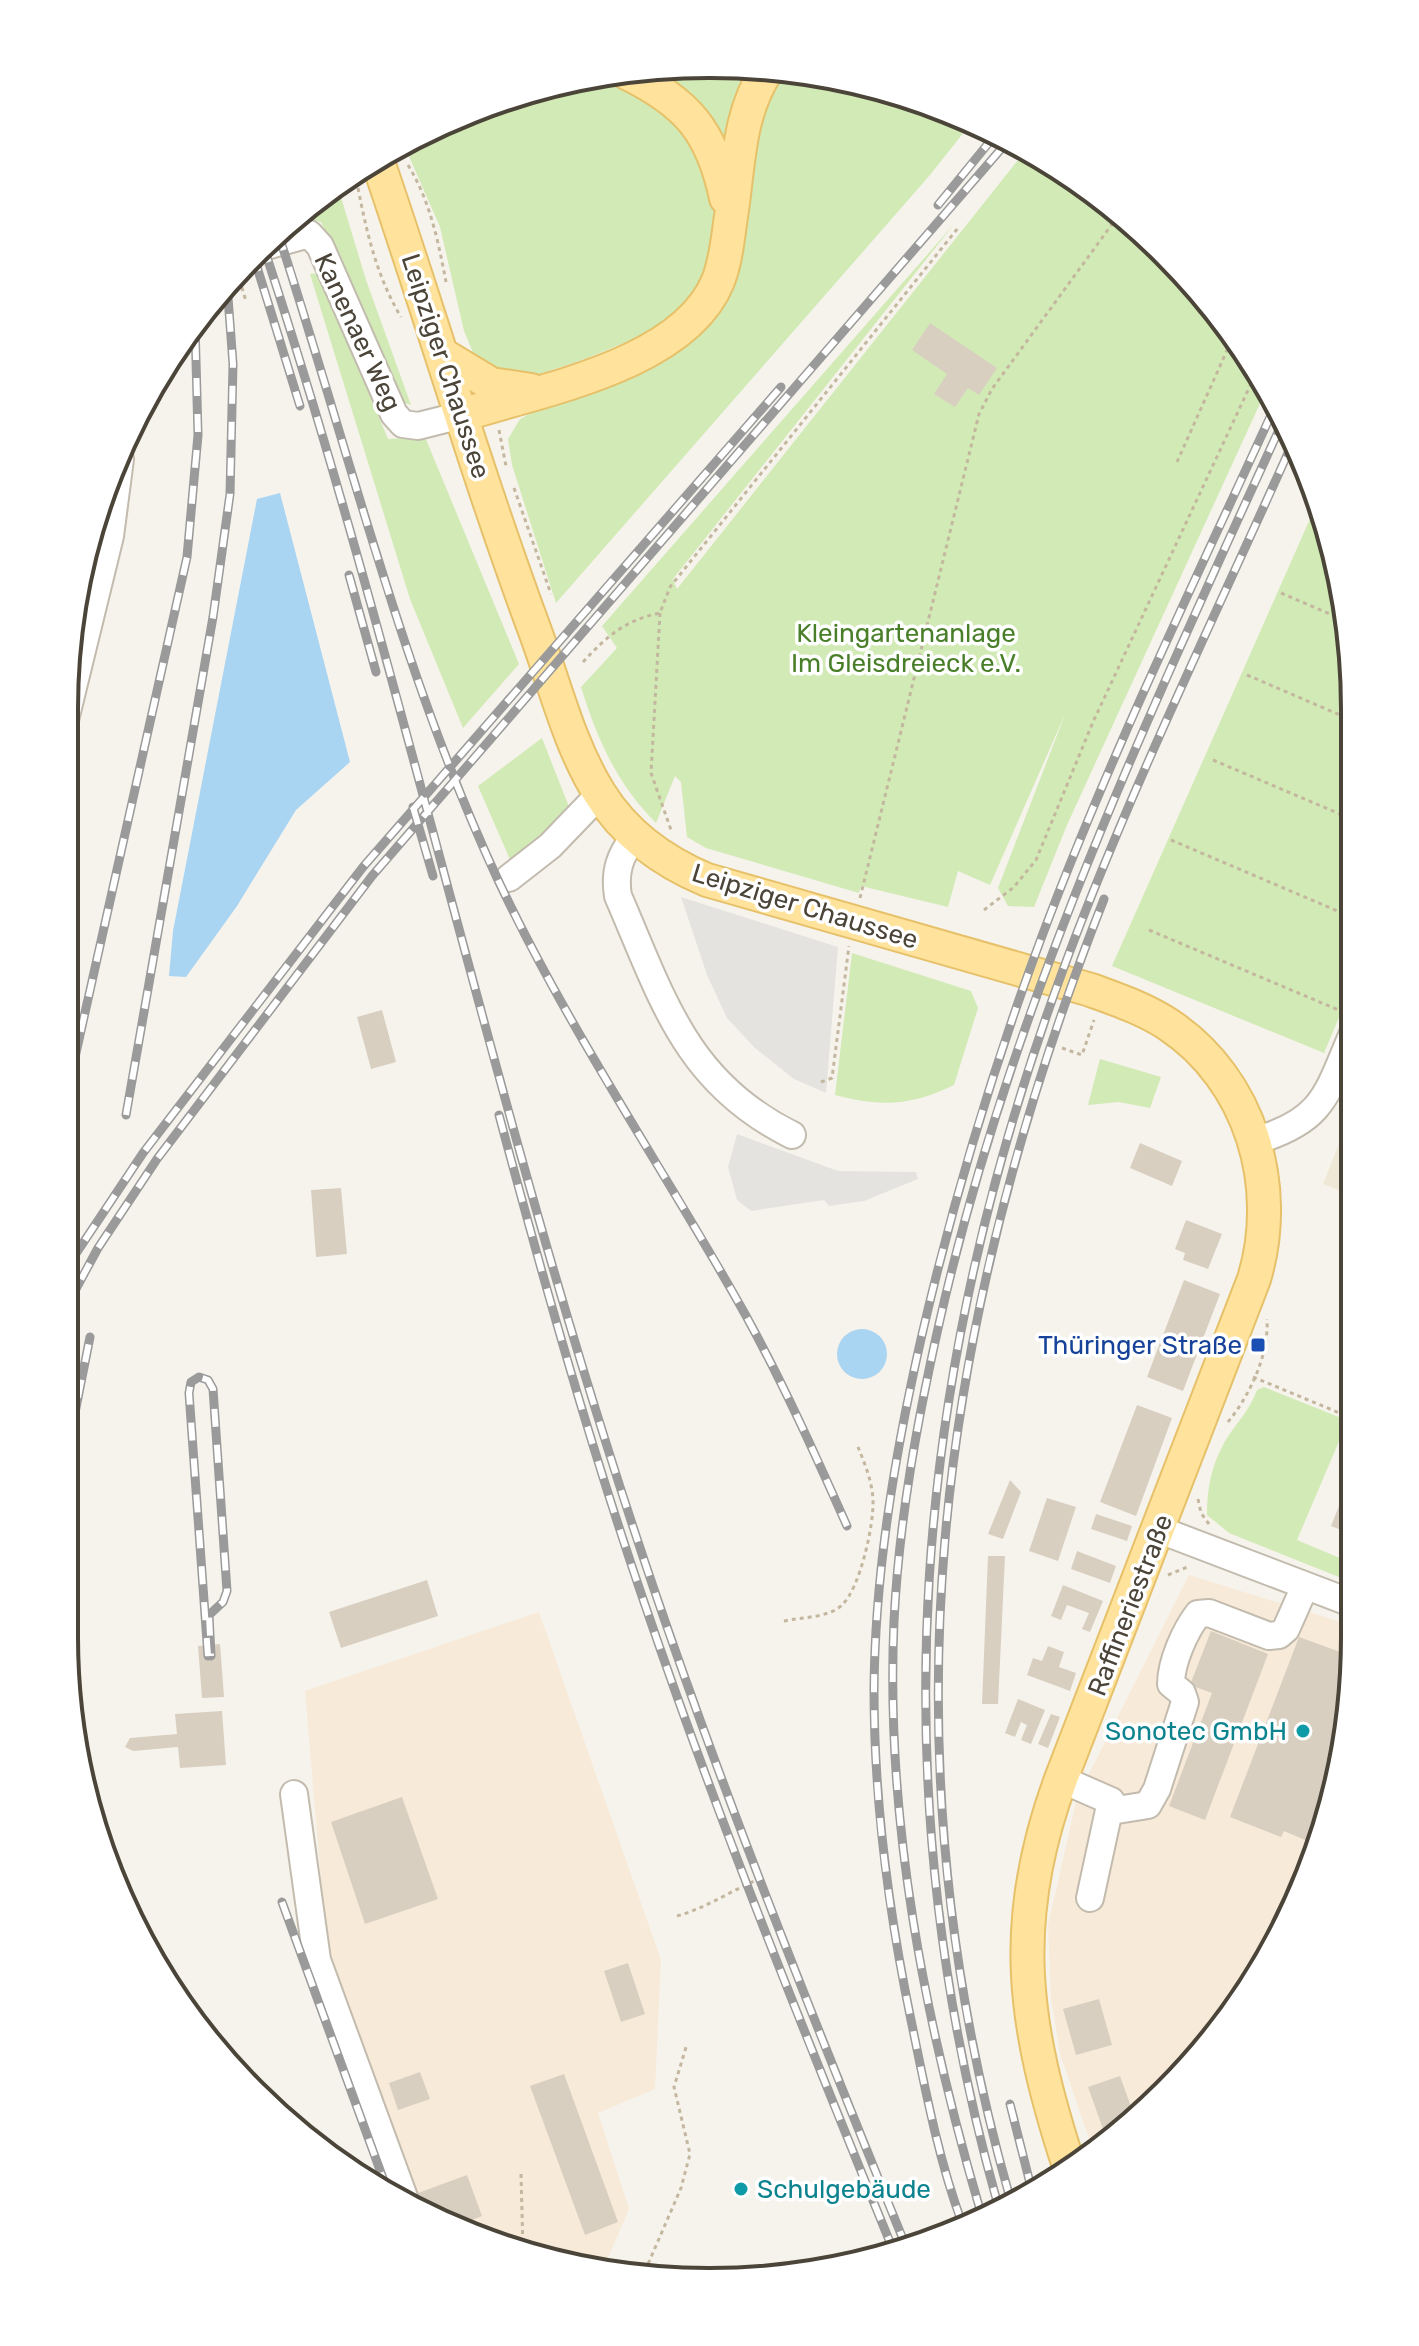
<svg xmlns="http://www.w3.org/2000/svg" width="1419" height="2346" viewBox="0 0 1419 2346" font-family="Rubik,sans-serif">
	<style>
		.commercial { fill: #f7ead8 }
		.education { fill: #efe8d6 }
		.green { fill: #d2eab5 }
		.parking { fill: #e5e3e0 }
		.water { fill: #a9d4f2 }
		.building { fill: #d8cfc1 }
		.lines { fill: none; stroke-linecap: round; stroke-linejoin: round }
		.minor-casing { stroke: #c2bbae; stroke-width: 30 }
		.major-casing { stroke: #e6c16a; stroke-width: 36 }
		.path { stroke: #c4b79f; stroke-width: 3; stroke-dasharray: 4 4; stroke-linecap: butt }
		.minor { stroke: #fff; stroke-width: 26 }
		.major { stroke: #ffe39c; stroke-width: 32 }
		.rail-casing { stroke: #9a9a9a; stroke-width: 9 }
		.rail { stroke: #fff; stroke-width: 6; stroke-dasharray: 18; stroke-linecap: butt }
		.transit-dot { fill: #1a4fb4; stroke: #fff; stroke-width: 3 }
		.culture-dot { fill: #0f9aa8; stroke: #fff; stroke-width: 3 }
		.labels { text-anchor: middle; stroke-width: 7; stroke-linejoin: round; paint-order: stroke }
		.street-label { font-size: 26px; fill: #4b4439; stroke: #fff }
		.park-label { font-size: 26px; fill: #4a7f2a; stroke: #fff }
		.transit-label { font-size: 26px; fill: #164399; stroke: #fff; text-anchor: end }
		.culture-label { font-size: 26px; fill: #0d838f; stroke: #fff; text-anchor: end }
		.rim { fill: none; stroke: #4b4439; stroke-width: 4 }
	</style>
	<rect width="100%" height="100%" fill="#f6f3ec"/>
	<path class="commercial" d="M1189,1575l165,51v53l-33,165 -75,151 -144,154 -8,4 -34,-99 -9,-56 -3,-73 29,-127z
		M539,1612l122,348 -6,129 -57,24 31,96 -24,56 -103,-17 -86,-43 -88,-242 -23,-272z"/>
	<path class="education" d="M1354,1107v89l-31,-12z"/>
	<path class="green" d="M710,64l46,5 -29,80 -89,-78z
		M775,70l61,7 121,36 15,9 -42,53 -374,428 -44,-138 -4,-26 12,-20 181,-94 43,-167z
		M597,79l49,16 55,54 15,61v20l-12,48 -23,29 -31,25 -65,27 -52,17 -30,2 -29,-23 -10,-24 -24,-104 -36,-82c54,-29 130,-68 192,-62z
		M1026,150l43,23 125,111 74,102 -201,439 -33,82 -26,-1 -10,-18 68,-176 -76,173 -32,-14 -10,36 -87,-21 -2,7 -153,-45 -19,-11 -6,-55 -6,-6 -19,47c-39,-39 -59,-84 -75,-136l36,-39 -15,-22 353,-403 -282,356 4,10z
		M337,184l29,96 45,125 -6,-2 -84,-181 -23,-6z
		M319,273l69,166 37,-2 94,227 -56,64 -53,-129 -100,-325z
		M1317,503l16,39 21,125v315l-30,71 -212,-87z
		M542,738l29,74 -59,52 -34,-78z
		M852,953l119,38 7,17 -24,77c-43,21 -73,22 -119,10z
		M1100,1059l61,18 -11,31 -31,-6 -31,3z
		M1264,1387l90,36v21l-14,-5 -43,101 57,24v19l-125,-50 -22,-18c0,-26 4,-48 17,-72 11,-19 25,-31 33,-53z"/>
	<path class="parking" d="M681,897l157,50 -12,146 -32,-14 -39,-31 -28,-30 -20,-43z
		M737,1134l101,37 78,1 2,7 -54,22 -35,5 -5,-6 -73,11 -14,-11 -9,-33z"/>
	<path class="water" d="M280,493l70,269 -54,48 -59,96 -51,71 -17,-1 4,-45 84,-432z
		M837 1354a25 25 0 1 1 50 0a25 25 0 1 1-50 0Z"/>
	<path class="building" d="M930,323l67,45 -18,27 -11,-7 -13,19 -21,-13 13,-20 -35,-24z
		M382,1010l14,52 -25,7 -14,-52z
		M1140,1143l42,18 -10,25 -42,-18z
		M341,1188l6,66 -31,3 -5,-67z
		M1186,1220l36,14 -14,35 -25,-9 2,-7 -10,-4z
		M1184,1280l36,14 -37,97 -36,-14z
		M1137,1405l35,13 -36,98 -36,-14z
		M1353,1471l1,1v63l-23,-9z
		M1010,1480l11,12 -18,47 -15,-5z
		M1047,1498l29,9 -18,54 -29,-10z
		M1096,1514l36,12 -5,15 -36,-12z
		M1077,1551l39,15 -6,17 -39,-14z
		M988,1556h17l-7,148h-16z
		M427,1580l11,36 -97,32 -12,-36z
		M1063,1585l40,16 -13,31 -8,-3 7,-16 -22,-8 -6,15 -10,-4z
		M1211,1631l57,23 -63,166 -36,-14 43,-113 -22,-8z
		M1299,1637l55,20 -8,21 7,3 -20,100 -23,61 -26,-11 -3,6 -51,-20z
		M220,1644l4,53 -22,1 -4,-52z
		M1048,1646l16,6 -5,15 17,6 -6,18 -43,-16 6,-17 9,3z
		M1018,1699l27,11 -14,34 -10,-4 6,-15 -6,-3 -6,15 -10,-4z
		M222,1711l4,54 -46,3 -2,-21 -45,4 -8,-4 5,-9 47,-4 -2,-20z
		M1051,1714l9,3 -12,31 -10,-4z
		M402,1797l36,102 -73,25 -34,-102z
		M628,1963l17,51 -24,8 -17,-51z
		M1099,1999l13,46 -36,10 -13,-46z
		M420,2072l10,27 -32,11 -9,-27z
		M564,2074l54,148 -33,13 -55,-149z
		M1120,2076l14,39 -26,28 -20,-56z
		M467,2175l15,41 -25,10 -33,-17 -6,-16z"/>
	<g class="lines">
		<defs>
			<path id="minor" d="M259,248l50,-14 11,12 74,168 9,10 15,2 44,-11
				M65,720l45,-184 10,-77
				M635,836c-15,19 -21,35 -17,60 44,101 67,186 174,239
				M509,878l41,-32 50,-52
				M1254,1141c71,-20 73,-48 100,-110
				M1160,1530l194,74
				M1061,1779l50,22 6,9 31,-5 9,-16 28,-87 -3,-9 -11,-9c0,-22 14,-53 27,-70l11,-1 60,23 10,-1 7,-6 19,-43
				M294,1794l23,166 88,240
				M1090,1898l21,-97"/>
			<path id="major" d="M625,72c62,30 87,59 101,126
				M377,159c54,157 100,316 158,472 20,54 34,114 65,163 25,40 64,68 107,86l384,110c27,10 54,19 78,35 82,55 113,161 85,254l-193,500c-53,143 -38,246 8,387
				M443,355l48,29 40,6
				M462,415c78,-25 222,-50 256,-134 9,-23 10,-47 14,-71 7,-50 7,-97 35,-140"/>
		</defs>
		<use href="#minor" class="minor-casing"/>
		<use href="#major" class="major-casing"/>
		<path class="path" d="M408,165c22,36 30,75 38,117
			M358,188c9,46 19,89 43,129
			M237,272l9,29
			M499,430l7,36
			M1177,462l56,-125
			M514,488l37,106
			M1281,593l65,28
			M660,613l-9,160 20,57
			M583,662c23,-25 42,-42 77,-49l10,-26 288,-359
			M1247,675l107,46
			M1213,760l141,60
			M1171,840l183,78
			M860,898l119,-484 13,-25 126,-173
			M984,910l30,-23 22,-27 57,-138 164,-351
			M1149,930l192,81
			M1062,1048l20,7 12,-35
			M821,1082l11,-4 17,-132
			M1253,1377l101,42
			M1228,1422c22,-27 41,-67 39,-103
			M1198,1499l3,14 8,11
			M1168,1575l22,-9
			M784,1621c17,-4 45,-3 58,-16 18,-17 32,-80 31,-105 -1,-19 -8,-36 -15,-53
			M677,1916c30,-8 58,-28 87,-39
			M521,2174l2,77
			M645,2271l36,-83 9,-34 -16,-67 13,-43"/>
		<use href="#minor" class="minor"/>
		<use href="#major" class="major"/>
		<defs>
			<path id="rail" d="M938,205l58,-71
				M278,233c71,217 123,439 220,647 71,151 166,289 247,434 38,69 70,140 102,212
				M263,245c130,396 218,804 344,1201 86,274 192,538 300,803
				M253,254l47,152
				M349,575l27,97
				M413,807l20,69
				M65,1102l122,-545 11,-122 -3,-112
				M126,1115l87,-498 17,-123 3,-130 -6,-80
				M499,1115c44,164 90,327 145,487 75,220 162,435 250,650
				M65,1270l78,-117 220,-286 418,-480
				M64,1311l34,-63 59,-89 215,-283 636,-735
				M64,1468l26,-131
				M208,1656l-19,-263 2,-11 8,-5 9,3 5,9 14,202 -4,11 -14,13 2,41
				M282,1902l106,290
				M1010,2104l21,83
				M1010,2198c-129,-452 -76,-867 94,-1299
				M998,2205c-121,-428 -85,-834 69,-1246 66,-176 149,-344 225,-515
				M981,2213c-56,-190 -96,-393 -87,-592 5,-101 23,-199 45,-297 72,-319 209,-607 344,-903
				M962,2223c-24,-65 -37,-135 -51,-203 -23,-111 -37,-218 -37,-331 1,-118 21,-235 47,-350 30,-130 68,-258 114,-384 69,-188 158,-369 241,-551"/>
		</defs>
		<use href="#rail" class="rail-casing"/>
		<use href="#rail" class="rail"/>
	</g>
	<rect class="transit-dot" x="1250" y="1337" width="16" height="16" rx="4"/>
	<g class="culture-dot">
		<circle cx="1303" cy="1731" r="8"/>
		<circle cx="741" cy="2189" r="8"/>
	</g>
	<g class="labels">
		<g class="street-label">
			<text transform="translate(358 332) rotate(65)" y="9">Kanenaer Weg</text>
			<text transform="translate(446 366) rotate(72)" y="9">Leipziger Chaussee</text>
			<text transform="translate(805 906) rotate(17)" y="9">Leipziger Chaussee</text>
			<text transform="translate(1130 1605) rotate(-69)" y="9">Raffineriestraße</text>
		</g>
		<g class="park-label">
			<text x="906" y="642">Kleingartenanlage<tspan x="906" dy="30">Im Gleisdreieck e.V.</tspan></text>
		</g>
		<g class="transit-label">
			<text x="1242" y="1354">Thüringer Straße</text>
		</g>
		<g class="culture-label">
			<text x="1287" y="1740">Sonotec GmbH</text>
			<text x="757" y="2198" text-anchor="start">Schulgebäude</text>
		</g>
	</g>
	<path d="M0 0H1419V2346H0ZM709 78H710A631 631 0 0 1 1341 709V1637A631 631 0 0 1 710 2268H709A631 631 0 0 1 78 1637V709A631 631 0 0 1 709 78Z" fill="#fff" fill-rule="evenodd"/>
	<path class="rim" d="M709 78H710A631 631 0 0 1 1341 709V1637A631 631 0 0 1 710 2268H709A631 631 0 0 1 78 1637V709A631 631 0 0 1 709 78Z"/>
</svg>
